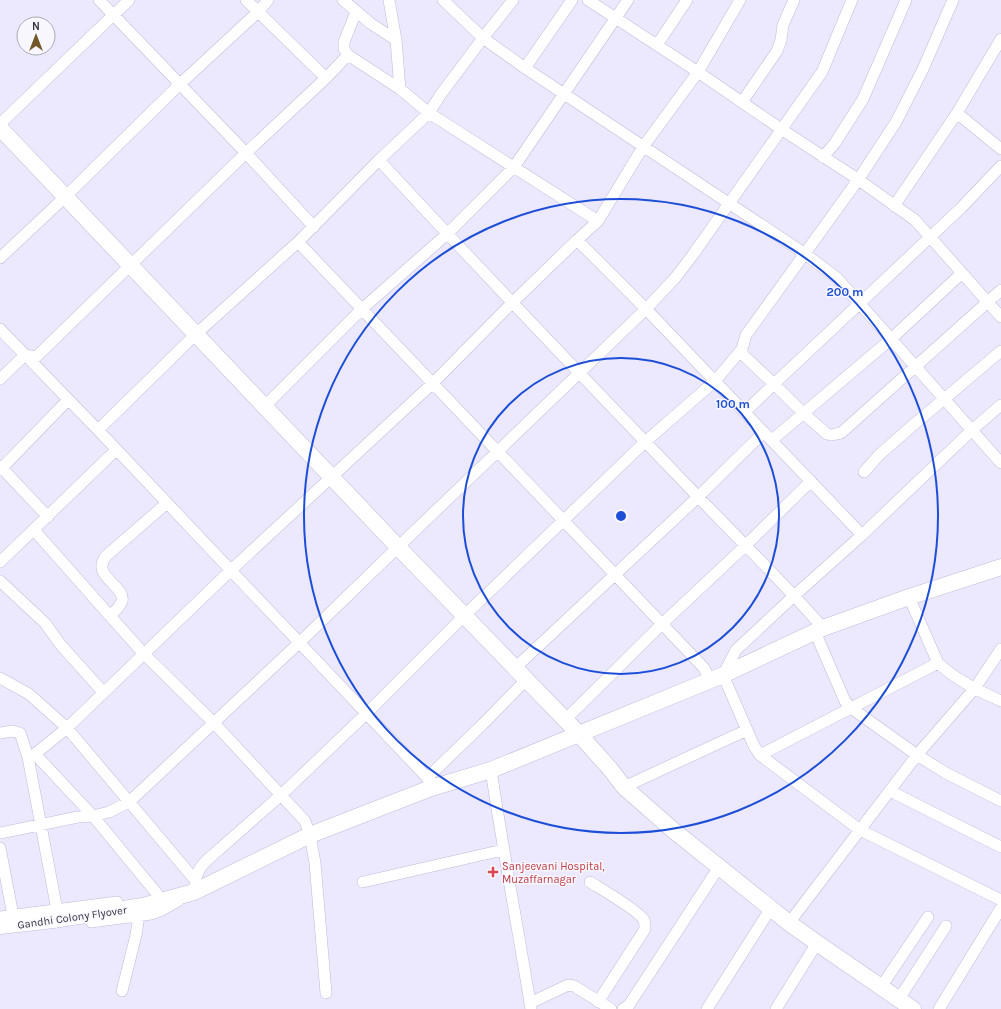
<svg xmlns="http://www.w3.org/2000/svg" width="1001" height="1009" viewBox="0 0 1001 1009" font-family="Karla,sans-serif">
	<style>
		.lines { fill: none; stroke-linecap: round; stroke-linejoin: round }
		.street-casing { stroke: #c0badc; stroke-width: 12 }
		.secondary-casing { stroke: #c0badc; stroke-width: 17 }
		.street { stroke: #fff; stroke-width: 11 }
		.secondary { stroke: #fff; stroke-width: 16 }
		.ring { fill: none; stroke: #1d4ed8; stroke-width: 2 }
		.health-dot { fill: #e0444e; stroke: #f8f7fe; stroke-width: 1.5 }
		.labels { text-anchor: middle; stroke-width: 3; stroke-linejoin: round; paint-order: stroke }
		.health-label { font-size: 11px; fill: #be3a42; stroke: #f8f7fe; text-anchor: start }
		.street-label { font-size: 11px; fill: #353340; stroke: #f8f7fe }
		.centre { fill: #1d4ed8; stroke: #f8f7fe; stroke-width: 2 }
		.ring-label { font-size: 12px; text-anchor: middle; font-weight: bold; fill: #1d4ed8; stroke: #f8f7fe; stroke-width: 3; stroke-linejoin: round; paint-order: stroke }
	</style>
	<rect width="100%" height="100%" fill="#ece8fd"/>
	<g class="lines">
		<defs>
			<path id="street" d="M99,0l147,153 68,74
				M246,0l80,78
				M343,0l27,23 26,17
				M443,0l40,38 30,-38
				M572,0l-47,68 279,185 33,25 164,185
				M588,0l110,72 83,57 75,49 59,42 86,97
				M657,45l30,-45
				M348,55l-4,-6v-7l12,-30
				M400,89l29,24 169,108
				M742,102l35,-51 4,-11 2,-15 11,-25
				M957,113l44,36
				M0,124l129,-124
				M823,157l12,-14 28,-44 43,-99
				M379,160l50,-47 12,-19 42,-56 42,30
				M894,206l63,-93 44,-74
				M577,240l21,-19 45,-74 55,-75 42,-72
				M0,258l65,-61 115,-113 79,-73 9,-11
				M0,329l98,101 338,357
				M740,352l34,32 187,-176 40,-42
				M0,379l25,-24 11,2 210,-204 80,-75 22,-23 52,34 -4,-49 -7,-40
				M1001,405l-29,25 -110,105 -67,60 -59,55 -13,25 31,71 6,9 100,75 141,70
				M265,406l97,-97 85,-75 67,-67 114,-167
				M745,412l29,-28 29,29 24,21 4,1 10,-2 160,-143
				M98,430l98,-96 102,-92
				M772,440l119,-101 71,-66
				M0,466l48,51
				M0,470l68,-70
				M864,472l15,-17 33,-29 89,-75
				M167,503l-61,53c-16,20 20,30 16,45 -2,6 -8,11 -12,15l34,38 70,69 91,98 5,14 5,28 11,130
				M34,530l76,86
				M0,562l116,-112
				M0,581l45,42 15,21 43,48
				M909,597l29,66c18,17 41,28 63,38
				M815,632l30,69 6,7 66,47 29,18 55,28
				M515,668l183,-171 66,-65
				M0,678l29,16 38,34 -32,26
				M710,680l-6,-12 -406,-426 81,-82c99,108 201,214 303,320 47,50 97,97 141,148
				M565,720l97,-96 83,-78 66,-65
				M0,733l12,-2 8,2 8,24 29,153
				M760,755l178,-92
				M28,757l7,-3 58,62 65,79
				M491,770c12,80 27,159 40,239
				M427,778l56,-54 43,-44
				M624,787l123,-57
				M890,791l111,56
				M0,833l78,-16 15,-1 16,-4 20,-10 170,-159 99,-96 248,-238 30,-32 16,-21 130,-184 30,-72
				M0,848l13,67
				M195,880l-128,-152 163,-157 203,-188 79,-80 65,-63 69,69 216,226
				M363,882l140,-32
				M590,882c11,7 48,28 54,38 1,3 1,6 1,9l-47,73
				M195,886c0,-9 4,-18 11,-25l75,-66 85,-81 98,-98 181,-174 70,-61 27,-32 4,-14 112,-155 38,-58 27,-53 30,-69
				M0,917l117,-15
				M91,922l60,-8 11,-4 16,-9
				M789,923l128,-168 58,-67 26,-39
				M881,987l47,-70
				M122,991l14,-56 3,-19
				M899,999l47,-73
				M530,1003l38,-18 6,1 37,23
				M623,1009l6,-4 90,-138
				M707,1009l64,-101
				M776,1009l41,-66
				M939,1009l62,-101"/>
			<path id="secondary" d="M0,128l398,419 181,187 32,36 13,17 49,43 116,93 28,20 96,66
				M0,926l53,-6 90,-14 51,-14 116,-57 121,-47 60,-18 232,-95 100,-47 86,-31 92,-30"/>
		</defs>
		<use href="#street" class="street-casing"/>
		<use href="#secondary" class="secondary-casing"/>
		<use href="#street" class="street"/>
		<use href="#secondary" class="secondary"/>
	</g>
	<g class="ring">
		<circle cx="621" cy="516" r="158"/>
		<circle cx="621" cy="516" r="317"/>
	</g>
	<path class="health-dot" d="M491 866h4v4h4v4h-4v4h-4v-4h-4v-4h4z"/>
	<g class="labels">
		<g class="health-label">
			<text x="502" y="870">Sanjeevani Hospital,<tspan x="502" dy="13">Muzaffarnagar</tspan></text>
		</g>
		<g class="street-label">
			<text transform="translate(72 917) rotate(-8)" y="4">Gandhi Colony Flyover</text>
		</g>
	</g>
	<circle cx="621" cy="516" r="6" class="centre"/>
	<g class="ring-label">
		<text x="845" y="296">200 m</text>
		<text x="733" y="408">100 m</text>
	</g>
	<g transform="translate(36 36)"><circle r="19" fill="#f8f7fe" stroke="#aaa9b2"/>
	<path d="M0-3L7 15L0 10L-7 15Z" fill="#715728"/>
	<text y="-6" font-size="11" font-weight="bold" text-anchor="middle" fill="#353340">N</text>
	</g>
</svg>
